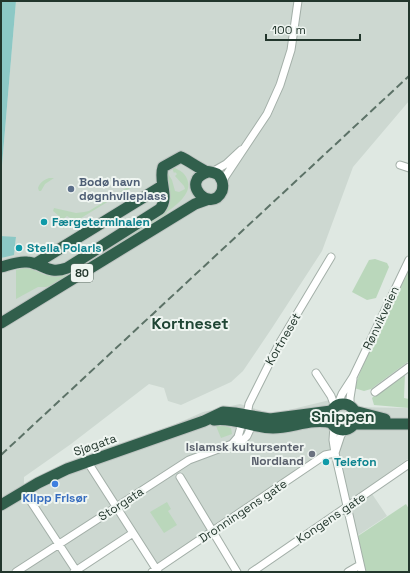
<svg xmlns="http://www.w3.org/2000/svg" width="410" height="573" viewBox="0 0 410 573" font-family="'Space Grotesk',sans-serif">
	<style>
		.built { fill: #cdd8d1 }
		.green { fill: #bad7bb }
		.water { fill: #8cc8c5 }
		.lines { fill: none; stroke-linecap: round; stroke-linejoin: round }
		.minor-casing { stroke: #a3afa8; stroke-width: 9 }
		.highway-casing { stroke: #bdc3c0; stroke-width: 13 }
		.minor { stroke: #fff; stroke-width: 7 }
		.highway { stroke: #315f4c; stroke-width: 11 }
		.rail { stroke: #5c7267; stroke-width: 2; stroke-dasharray: 8 4; stroke-linecap: butt }
		.service-dot { fill: #5c6f8a; stroke: #eff5f1; stroke-width: 1.5 }
		.culture-dot { fill: #0f9aa8; stroke: #eff5f1; stroke-width: 1.5 }
		.worship-dot { fill: #6b7280; stroke: #eff5f1; stroke-width: 1.5 }
		.shop-dot { fill: #3f7fe0; stroke: #eff5f1; stroke-width: 1.5 }
		.labels { text-anchor: middle; stroke-width: 4; stroke-linejoin: round; paint-order: stroke }
		.shield { fill: #eff5f1; stroke: #606f67; stroke-width: 1 }
		.shield-label { font-size: 11px; font-weight: bold; fill: #22362c }
		.service-label { font-size: 12px; font-weight: bold; fill: #4e5e75; stroke: #eff5f1; text-anchor: start }
		.culture-label { font-size: 12px; font-weight: bold; fill: #0d838f; stroke: #eff5f1; text-anchor: start }
		.street-label { font-size: 12px; fill: #22362c; stroke: #eff5f1 }
		.worship-label { font-size: 12px; font-weight: bold; fill: #5b616d; stroke: #eff5f1; text-anchor: end }
		.shop-label { font-size: 12px; font-weight: bold; fill: #366cbe; stroke: #eff5f1 }
		.district-label { font-size: 16px; font-weight: bold; fill: #204635; stroke: #eff5f1 }
	</style>
	<rect width="100%" height="100%" fill="#dfe8e2"/>
	<path class="built" d="M16,1h393v100l-56,66 -31,84 -50,77 -29,43 -12,11 -50,23 -13,-4 -4,-13 -15,-4 -78,60 -47,33v14l179,-79 37,-8 32,10 62,-15 14,5 4,3 57,1v50l-41,30 19,28 -33,22 -19,-85 -179,117 -23,-38 -60,40h-72v-314l13,-4 2,-16 -15,-2v-59z"/>
	<path class="green" d="M174,167c3,3 7,3 10,7 13,16 -6,30 -17,38l-1,3 -107,68 -13,4h-8l-22,12v-29l11,-3 18,8 117,-63 5,-40 5,8 3,11 4,1 6,-3 -1,-3 -9,-10 2,-2 -2,-2 -1,1 -2,-5z
		M49,178h5l-9,6 -4,7h-2l-1,-3c2,-6 6,-8 11,-10z
		M131,185l1,2 -69,42v-1l9,-6v-3l-5,-3 -6,5 -2,-5 -6,-5 1,-3 22,5 8,-1 5,-1z
		M375,259l12,4 2,4 -13,31 -9,2 -15,-8 17,-32z
		M409,267v94l-38,28 -7,2 -10,-3 11,-28z
		M405,373l-1,25 5,1v9l-35,-3 -2,-7 2,-2z
		M222,425l9,3 1,6 -11,4 -5,-12z
		M167,502l4,7 -3,2 9,14 -13,8 -14,-21z
		M406,504l3,5v63h-43l-8,-36z"/>
	<path class="water" d="M1,1h15l-15,176z
		M1,236l15,1 -2,18 -13,3z"/>
	<g class="lines">
		<defs>
			<path id="minor" d="M400,165l9,3
				M212,172l14,-8 15,-14
				M223,183l2,-6 42,-63 13,-29 11,-35 7,-49
				M316,373l15,23 4,11
				M375,392l34,-25
				M337,406l5,-12 11,-17 56,-117
				M350,407v-9l3,-19
				M334,426l-1,14 2,13 27,119
				M232,444l6,-7 4,-14 5,-9 2,-10 30,-60 52,-87
				M335,453l6,-18 4,-5
				M87,461l71,111
				M180,477l57,95
				M24,491l53,81
				M16,572l173,-112 43,-16 8,-1 7,-7 5,-11 -2,-3
				M74,572l59,-39
				M152,572l173,-117 10,-2
				M252,572l157,-108
				M348,572l12,-7"/>
			<path id="highway" d="M181,157c8,4 16,10 24,14 4,1 8,1 12,3 2,1 3,3 4,5 2,3 2,8 1,12 -11,24 -44,-10 -14,-19
				M35,264l127,-78
				M1,267c8,-2 17,-6 26,-5 16,1 21,13 40,6l93,-59c10,-12 -2,-28 3,-42l18,-10
				M1,323l194,-119 14,-5
				M330 417a13 13 0 1 1 26 0a13 13 0 1 1-26 0Z
				M354,411l31,8
				M214,420c20,-3 39,8 59,8 19,0 39,-10 59,-5
				M353,424h56
				M1,505l37,-22 29,-14 137,-48 19,-9 12,1 35,6 61,-8"/>
		</defs>
		<use href="#minor" class="minor-casing"/>
		<use href="#highway" class="highway-casing"/>
		<use href="#minor" class="minor"/>
		<use href="#highway" class="highway"/>
		<path class="rail" d="M1,455l408,-379"/>
	</g>
	<circle class="service-dot" cx="71" cy="189" r="4"/>
	<g class="culture-dot">
		<circle cx="44" cy="222" r="4"/>
		<circle cx="19" cy="248" r="4"/>
		<circle cx="326" cy="462" r="4"/>
	</g>
	<circle class="worship-dot" cx="312" cy="454" r="4"/>
	<circle class="shop-dot" cx="55" cy="484" r="4"/>
	<g class="labels">
		<rect class="shield" x="71" y="264" width="22" height="18" rx="3"/>
		<g class="shield-label">
			<text x="82" y="277">80</text>
		</g>
		<g class="service-label">
			<text x="79" y="186">Bodø havn<tspan x="79" dy="14">døgnhvileplass</tspan></text>
		</g>
		<g class="culture-label">
			<text x="52" y="226">Færgeterminalen</text>
			<text x="27" y="252">Stella Polaris</text>
			<text x="334" y="466">Telefon</text>
		</g>
		<g class="street-label">
			<text transform="translate(381 318) rotate(-65)" y="4">Rønvikveien</text>
			<text transform="translate(283 339) rotate(-60)" y="4">Kortneset</text>
			<text transform="translate(95 445) rotate(-19)" y="4">Sjøgata</text>
			<text transform="translate(121 504) rotate(-33)" y="4">Storgata</text>
			<text transform="translate(243 511) rotate(-34)" y="4">Dronningens gate</text>
			<text transform="translate(331 518) rotate(-34)" y="4">Kongens gate</text>
		</g>
		<g class="worship-label">
			<text x="304" y="451">Islamsk kultursenter<tspan x="304" dy="14">Nordland</tspan></text>
		</g>
		<g class="shop-label">
			<text x="55" y="502">Klipp Frisør</text>
		</g>
		<g class="district-label">
			<text x="190" y="329">Kortneset</text>
			<text x="343" y="422">Snippen</text>
		</g>
	</g>
	<rect width="410" height="573" fill="none" stroke="#22362c" stroke-width="4"/>
	<path d="M266 34v6h94v-6" fill="none" stroke="#22362c" stroke-width="2"/>
	<text x="272" y="34" font-size="12" fill="#22362c" stroke="#eff5f1" stroke-width="3" paint-order="stroke">100 m</text>
</svg>
